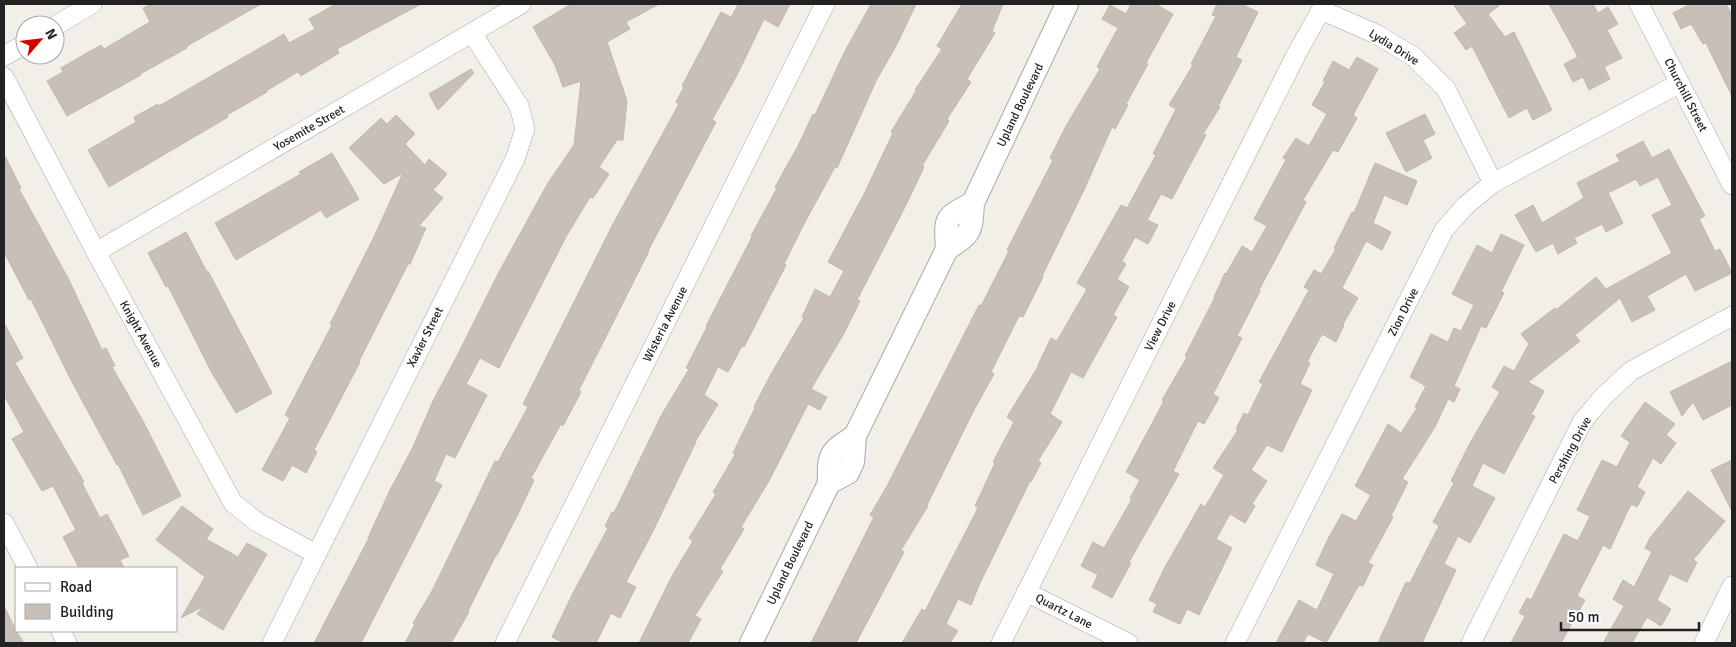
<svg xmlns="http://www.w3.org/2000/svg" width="1736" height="647" viewBox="0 0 1736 647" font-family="Signika,sans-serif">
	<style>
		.building { fill: #c7bfb8; stroke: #c4b6ab }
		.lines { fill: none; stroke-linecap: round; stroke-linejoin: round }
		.minor-casing { stroke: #a9a9a9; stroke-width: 20 }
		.tertiary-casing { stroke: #a9a9a9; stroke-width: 24 }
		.minor { stroke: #fff; stroke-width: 19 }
		.tertiary { stroke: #fff; stroke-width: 22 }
		.labels { text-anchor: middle; stroke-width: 4; stroke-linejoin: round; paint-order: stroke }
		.street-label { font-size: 12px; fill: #222; stroke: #fff }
	</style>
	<rect width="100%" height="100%" fill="#f2efe9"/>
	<path class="building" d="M152,4h109l-74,42v2l-47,26 1,1 -74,41 -20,-35 16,-9 -2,-4 24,-14 16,-9 3,4 46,-27 -7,-14z
		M336,4h85l-84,45 2,4 -38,23 -3,-4 -32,19 1,1 -40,23 1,2 -119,70 -21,-37 48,-28 -2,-5 24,-13 1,2 125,-72 5,9 26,-14 -6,-10z
		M571,4h88l-33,18 4,7 -23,13 20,59 -4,39h-6l-18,27 10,7 -16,24 -3,-1 -23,38 -68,133 -19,-10 -14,26 21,11 -32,63 -9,-4 -12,27 8,4 -81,158h-47l55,-105h-1l22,-48 22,-41 22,-50 22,-41 43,-86 49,-89 26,-38 7,-64 -18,6 -8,-22 -22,-38z
		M735,4h55l-12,23 -14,-8 -26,54 -26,47 4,2 -68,129h1l-70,139 2,2 -18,34 -2,-2 -30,54 3,2 -16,34 -21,41h-1l-28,56 1,1 -18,31h-46l10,-19 -2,-1 19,-32 63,-130 3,1 30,-55 -5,-3 90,-180 66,-120 -3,-2 8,-15 -2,-1 39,-74 10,5 7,-12z
		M871,4h45l-19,40 -21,37 -39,87 -2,-1 -30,55 -21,42 2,1 -42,82 -2,-1 -14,26 -10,-5 -14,28 14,9 -23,38h1l-44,91 -26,49 10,5 -16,31 -9,-5 -15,30h-32l-12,-6 21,-44 35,-65 -3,-2 7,-14 2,1 47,-97 28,-47 -3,-1 21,-41 -1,-1 46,-89 -1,-1 26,-48 -2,-1 23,-41 15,-32 2,1 30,-64z
		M962,4h41l-11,27 3,2 -28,46 4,3 -24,37 2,2 -27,45 2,1 -18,38 -49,95 3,1 -17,34 -32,54 16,8 -7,13 -12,-6 -39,77 -28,46 3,2 -24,40 3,2 -28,45 6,3 -13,24h-49l33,-67 21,-35 -4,-3 27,-44 -3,-2 22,-37 -2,-2 22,-45 -1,-1 17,-33 33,-56 -2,-1 13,-28 15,8 14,-26 -16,-9 37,-70 28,-59 -2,-1 25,-41 -1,-1 27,-41 -5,-3z
		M1131,4h24l18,10 -27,49 2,1 -22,40 2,1 -13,24 -3,-2 -29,65 -41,84 1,1 -20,40 -4,-1 -28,56 3,2 -19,34 -48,97 1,1 -27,44 3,2 -48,91h-45l63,-126 -4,-2 16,-27 93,-183 2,1 28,-55 -2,-1 46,-90 -3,-2 16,-32 34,-57 -3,-2 21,-39 -16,-9 8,-14 16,9z
		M1217,4h24l17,8 -22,45 6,3 -24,46 2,1 -17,27 3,1 -34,64 -11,-5 -14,26 11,5 -10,19 -13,-7 -13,24 4,3 -9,15 12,8 -16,28 4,2 -34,61 -12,-6 -21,42 12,8 -24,39 3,2 -10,19 -1,-1 -50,102 -9,22 -13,-6 -12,25 12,7 -8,12h-48l20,-34 3,2 53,-103 -3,-2 20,-43 -2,-1 21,-40 -7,-5 32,-52h-1l13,-27 6,3 30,-52 -10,-6 44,-78 6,3 29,-53 -3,-1 23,-45 -7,-4 24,-40 -2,-1 25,-48 -4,-1z
		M1453,4h48l-13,10 17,23 9,-5 38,78 -19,10 -6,-12 -18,10 -37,-72 -6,4 -12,-17 13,-9z
		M1549,4h44l5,9 10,-6 10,17 -11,6 15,28 -18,9 6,12 -21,11 -6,-13 -10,5 -9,-18 14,-7z
		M1691,4h35l6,11v81l-26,-53 -3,1 -12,-20 -10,5 -8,-16z
		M1357,57l21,12 -25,46 4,3 -19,34 -5,-2 -30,50 3,2 -47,88 1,1 -23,45 5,2 -29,56 6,4 -15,26 -6,-3 -25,50 6,3 -50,88 2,1 -19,35 -20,-11 6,-12 -17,-9 12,-24 11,6 28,-49 -2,-1 10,-18 -14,-8 38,-71 -2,-1 25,-43 -2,-1 30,-59h-1l11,-24 1,1 16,-28 10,6 15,-26 -13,-7 32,-59 -3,-2 13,-20 13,8 18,-32 -15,-9 13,-23 -2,-1 10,-20 16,9z
		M471,69l3,4 -36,37 -9,-16z
		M1425,114l10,20 -12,6 9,18 -26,14 -20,-39z
		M396,115l19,19 -10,10 20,21 4,-6 18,15 -14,16 10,8 -24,28 7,2 -16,36h-2l-49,97 1,1 -46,88 3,2 -11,21 -14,-8 -9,16 -21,-11 28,-52 -5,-3 47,-90 -2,-1 43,-85 30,-66 -19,11 -35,-36 32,-30 6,6z
		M1643,141l9,17 17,-9 36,67 -6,3 16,32 5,-2 12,24 -37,18 -9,-17 -39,22 8,14 -23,12 -12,-24 -45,37 5,6 -52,41 16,9 -13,24 4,1 -31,58 -21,-11 -11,23 23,12 -25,45 -12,-7 -14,28 12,6 -34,73h-44l28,-61 4,1 29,-57 -6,-4 21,-39 -3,-2 19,-38 30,-51 -8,-5 12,-21 10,5 15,-27 -8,-10 34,-26 1,2 40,-33 10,12 66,-36 -20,-38 20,-10 -14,-28 -18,9 -4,-7 -28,14 15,30 -17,9 -4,-8 -28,14 3,5 -19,11 -5,-11 -17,9 -21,-37 18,-10 9,18 42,-25 -7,-15 43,-22 -4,-6z
		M332,153l27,46 -33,19 -5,-8 -85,50 -21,-37 86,-49 -2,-2z
		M4,154l17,34 -2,1 49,89 34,72 4,-2 9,18 -3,1 31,54 38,75 -38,19 -25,-51 -1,1 -45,-83 -41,-83 -2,1 -25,-48z
		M1375,163l42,18 -10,24 -23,-10 -11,28 18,9 -9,18 -16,-9 -24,47 16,10 -15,26 1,1 -8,17 -14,-8 -15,28 3,1 -10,21 12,6 -30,62 -15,-7 -16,25 16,11 -15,23 3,2 -10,17 -15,-9 -14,25 16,9 -33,67 -12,-6 -7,15 -27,-12 4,-8 -8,-4 16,-33 36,-63 4,3 19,-32 -11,-7 25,-38 -2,-1 8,-16 4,2 15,-31 -4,-2 50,-92 -5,-3 10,-17 7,4 15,-25 -2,-1 18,-36 2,1z
		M186,232l21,40 1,-1 64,122 -36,20 -24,-40 -44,-87 -2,1 -18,-34z
		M1501,234l23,11 -23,47 3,1 -18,35 -5,-2 -27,60 6,3 -6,13 -6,-3 -13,28 -33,52 6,3 -17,34 2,1 -25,46 5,2 -10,21 -4,-1 -33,58 -18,-9 -5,9h-27l23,-43 18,10 17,-36 -18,-9 12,-26 14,-25 14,7 15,-26 -16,-9 33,-62 13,9 16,-25 -2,-1 11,-21 -16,-9 21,-43 17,8 6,-14 7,3 13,-26 -22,-11 25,-49 15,8z
		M4,323l19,35 -8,5 69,119 -2,1 18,35 7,-4 22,42 -9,4 4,8h-45l-16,-31 13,-7 -23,-44 -11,5 -30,-52 12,-7 -20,-37z
		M1732,361v44l-29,15 -10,-18 -11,14 -12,-24z
		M1645,402l30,22 -9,11 10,8 -15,21 -8,-6 -16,29 8,5 -8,15 -6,-3 -21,45 -7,-4 -26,51 8,4 -24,43h-50l14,-27 -6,-3 8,-15 4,2 33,-66 14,7 12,-25 -13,-6 25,-50 15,7 13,-25 -9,-6z
		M1732,460v51l-21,-41z
		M1688,491l37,30 -32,39 4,2 -10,20 -17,-8 -13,26 14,9 -10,17 -14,-9 -15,26h-29l21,-37 -11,-7 10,-19 11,7 18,-35 -7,-4 5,-10z
		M182,506l31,23 -7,10 32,18 9,-14 20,11 -44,76 -26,-16 7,-8 -23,12 24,-41 -49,-37z
		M4,606l12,25 8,12h-20z"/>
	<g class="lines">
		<defs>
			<path id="minor" d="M1639,4l93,181
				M55,26l37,-22
				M4,56l21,-12
				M4,77l92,175 137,251 24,19 59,32
				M96,252l425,-248
				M4,523l24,45
				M1026,592l102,51
				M61,631l6,12
				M272,643l243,-484 10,-30 -6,-23 -47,-73
				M505,643l320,-639
				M1001,643l295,-588 25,-45 55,24 38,23 32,32 47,94
				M1235,643l209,-413 21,-24 28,-23 187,-100
				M1471,643l111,-221 22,-26 27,-25 101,-55
				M1704,643l28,-57"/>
			<path id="tertiary" d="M947,249c25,-16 24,-16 26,-46l94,-199
				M829,483l19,-10 5,-11 2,-26 92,-187c-2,-32 -3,-31 26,-46
				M751,643l78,-160c-1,-30 1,-31 26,-47"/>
		</defs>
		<use href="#minor" class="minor-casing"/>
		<use href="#tertiary" class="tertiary-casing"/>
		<use href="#minor" class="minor"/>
		<use href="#tertiary" class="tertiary"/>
	</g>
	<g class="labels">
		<g class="street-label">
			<text transform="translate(1394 47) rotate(32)" y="4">Lydia Drive</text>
			<text transform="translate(1686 95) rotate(63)" y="4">Churchill Street</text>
			<text transform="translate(1020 105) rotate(-64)" y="4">Upland Boulevard</text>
			<text transform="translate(309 128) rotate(-30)" y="4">Yosemite Street</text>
			<text transform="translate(1403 312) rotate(-63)" y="4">Zion Drive</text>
			<text transform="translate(665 324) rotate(-63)" y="4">Wisteria Avenue</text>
			<text transform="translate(1160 326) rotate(-63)" y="4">View Drive</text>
			<text transform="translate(141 334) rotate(61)" y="4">Knight Avenue</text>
			<text transform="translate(425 337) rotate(-63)" y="4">Xavier Street</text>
			<text transform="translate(1570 450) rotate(-61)" y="4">Pershing Drive</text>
			<text transform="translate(790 563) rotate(-64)" y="4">Upland Boulevard</text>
			<text transform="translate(1064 611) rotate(27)" y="4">Quartz Lane</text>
		</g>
	</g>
	<rect width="1736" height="647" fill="none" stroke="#222222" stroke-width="10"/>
	<rect x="15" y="567" width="162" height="65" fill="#ffffff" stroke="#a7a7a7"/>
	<rect x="25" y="583" width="25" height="8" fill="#ffffff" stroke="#a7a7a7"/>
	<text x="60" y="592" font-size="15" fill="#222222">Road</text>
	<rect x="25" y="604" width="25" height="15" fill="#c7bfb8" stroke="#a7a7a7"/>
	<text x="60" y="617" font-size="15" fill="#222222">Building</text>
	<g transform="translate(40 40) rotate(62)"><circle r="24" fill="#ffffff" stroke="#a7a7a7"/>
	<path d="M0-4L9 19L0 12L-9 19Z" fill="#d40000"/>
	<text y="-8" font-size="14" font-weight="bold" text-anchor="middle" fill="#222222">N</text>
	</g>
	<path d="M1561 622v8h138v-8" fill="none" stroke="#222222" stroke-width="2.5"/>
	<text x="1568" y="622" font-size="15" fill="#222222" stroke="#ffffff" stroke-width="4" paint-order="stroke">50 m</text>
</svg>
